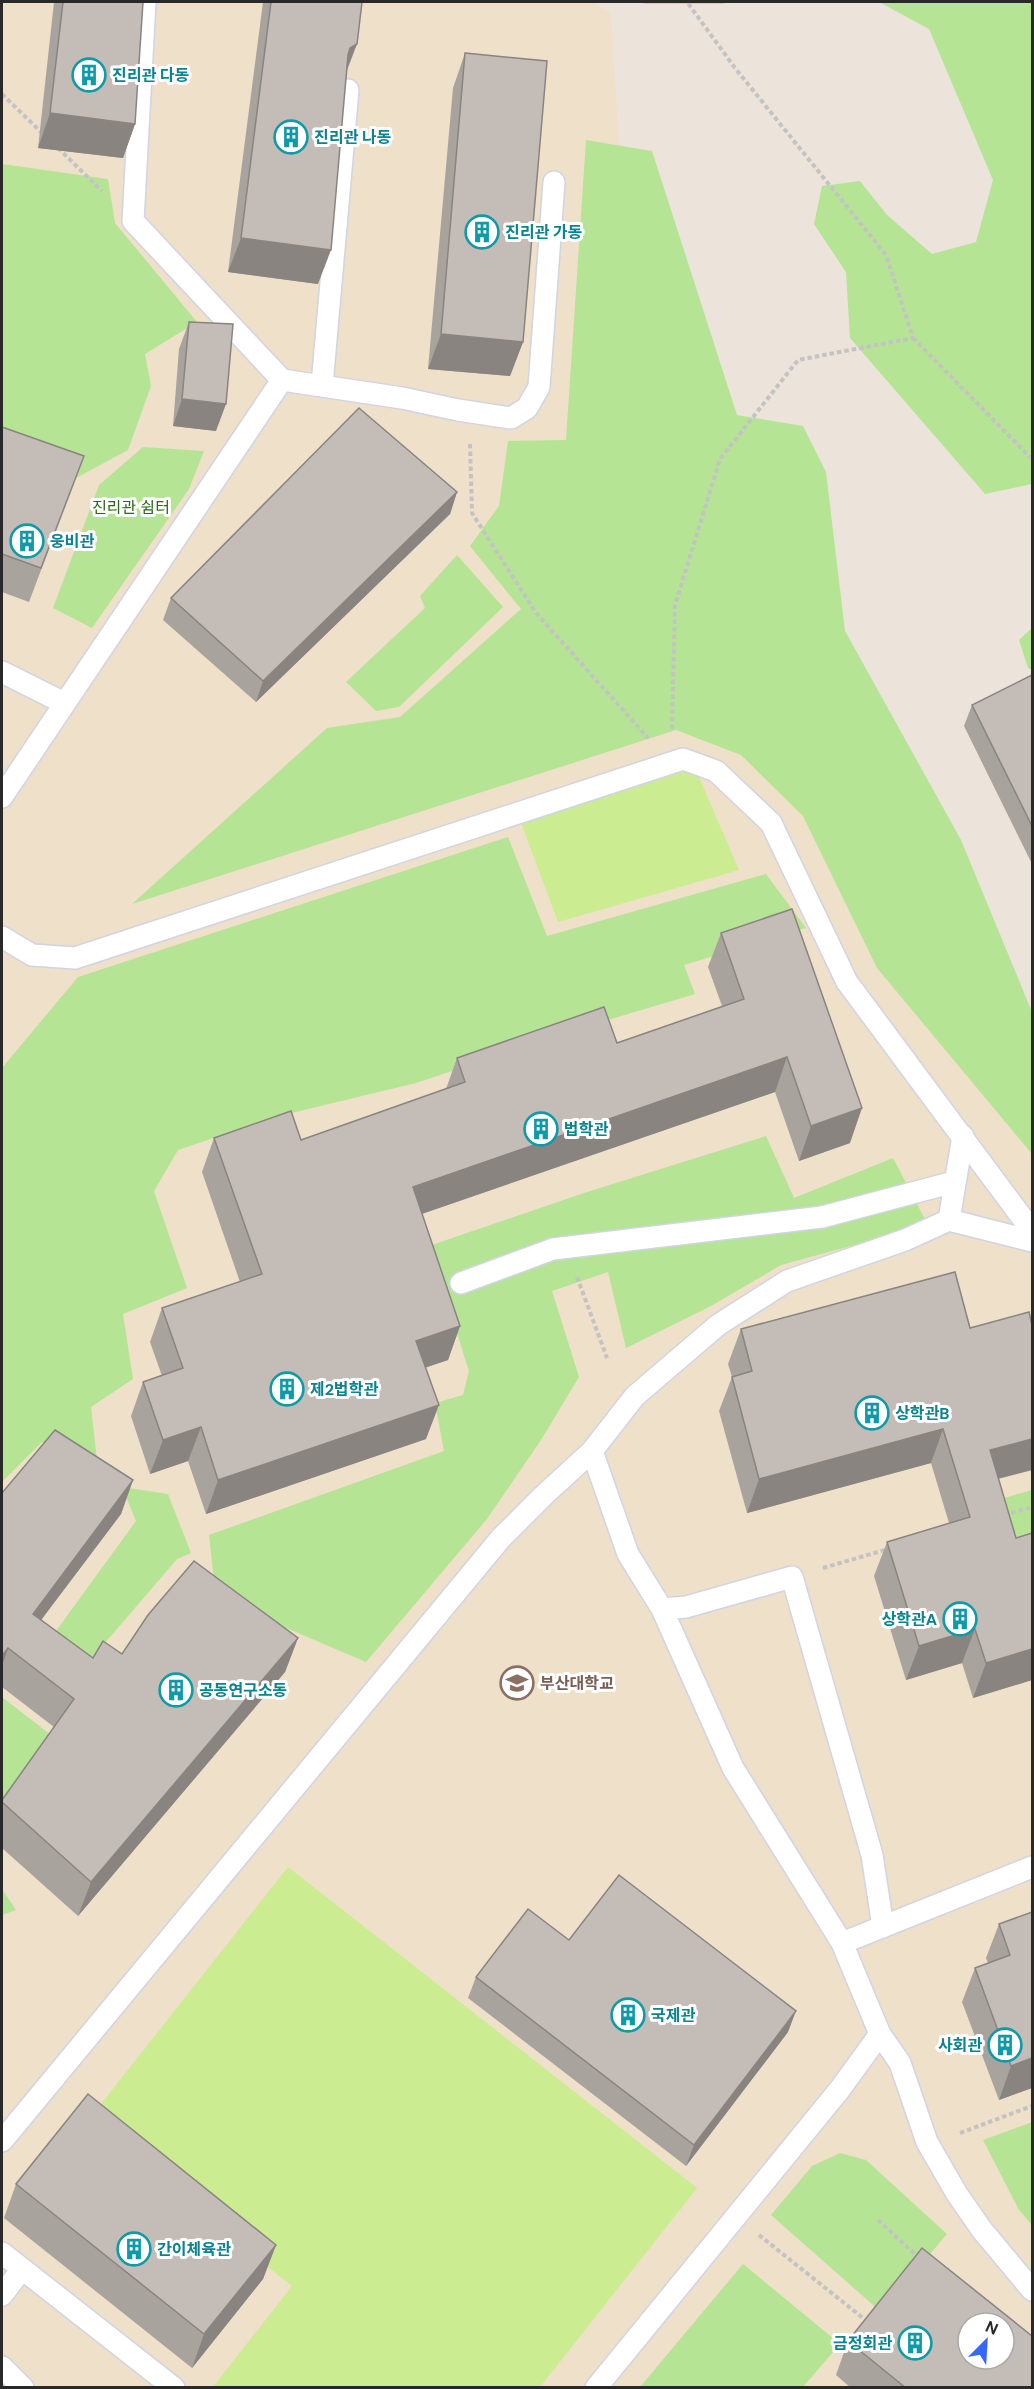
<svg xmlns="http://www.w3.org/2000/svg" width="1034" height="2389" viewBox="0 0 1034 2389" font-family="'DM Sans','Noto Sans KR',sans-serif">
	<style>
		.education { fill: #eee0c9; fill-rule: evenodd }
		.green { fill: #b5e495 }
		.pitch { fill: #cbec90 }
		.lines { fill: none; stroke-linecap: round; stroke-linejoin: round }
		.service-casing { stroke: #d0d4e3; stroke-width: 24 }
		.path { stroke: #c3c3c3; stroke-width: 4; stroke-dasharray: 4.5 3; stroke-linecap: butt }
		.service { stroke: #fff; stroke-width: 21 }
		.wall { fill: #a9a39d }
		.shaded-wall { fill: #898480 }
		.building { fill: #c4bdb7; stroke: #898480; stroke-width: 1.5; fill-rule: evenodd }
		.labels { text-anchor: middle; stroke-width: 6; stroke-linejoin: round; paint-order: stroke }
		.culture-label { font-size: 16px; font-weight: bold; fill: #0d838f; stroke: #fff; text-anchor: start }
		.park-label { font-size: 16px; fill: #2d6818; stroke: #fff }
		.education-label { font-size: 16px; font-weight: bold; fill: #785e54; stroke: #fff; text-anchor: start }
	</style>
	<rect width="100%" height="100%" fill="#ece3da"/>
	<path class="education" d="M2,2h590l19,11 28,471 393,559v1344l-1030,1zM968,2323h36v36h-36z"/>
	<path class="green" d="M641,2h88l-7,2h-77z
		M879,2h153v482l-47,10 -135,-156 -4,-66 -32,-48 8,-38 38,-5 27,34 45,39 44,-12 17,-62 -64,-151z
		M586,140l66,11 85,264 66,11 23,46 19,159 116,209 71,172v142l-155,-186 -74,-152 -62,-61 -65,-25 -544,174 195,-176 73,-11 121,-108 -51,-63 29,-40 9,-65 58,-1z
		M2,164l106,15 7,44 82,99 -52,32 6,32 -23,64 -52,28 -74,-27z
		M143,447l61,4 -15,38 -97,139 -39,-20 46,-123z
		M457,555l46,52 -104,100 -23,4 -30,-29 79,-74 -5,-12z
		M1032,628v42l-4,-2 -9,-28z
		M508,837l39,99 219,-62 40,54 -122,37 11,29 -114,34 -165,55 -137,33 -101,34 -24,41 33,97 -64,26 10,65 -42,28 7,62 -56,-27 -40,40v-414l76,-91z
		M766,1136l28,62 99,-40 35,67 -147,40 -70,41 -85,42 -18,-76 -56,19 27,86 -38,63 -54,79 -121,143 -150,-64 -7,-63 235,-84 -9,-48 28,-8 6,-24 -40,-125 155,-53z
		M122,1487l46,7 23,59 -14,6 -97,113 -32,-30 88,-121z
		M1032,1490v62l-22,5 -20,-55z
		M2,1697l49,38 -49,67z
		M2,1889l14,21 -14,5z
		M1032,2122v103l-13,-15 -36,-70z
		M840,2153l26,7 81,74 -66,78 -110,-97 41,-49z
		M743,2264l97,80 -37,43h-163z"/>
	<path class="pitch" d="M695,768l44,102 -181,52 -37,-99z
		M288,1867l409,321 -157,199h-327l79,-101 -206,-163z"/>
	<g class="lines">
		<defs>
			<path id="service" d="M145,2l-12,219 149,159
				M322,385l26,-295
				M2,672l62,31
				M2,797l280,-417 120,18 56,12 53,8 16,-10 12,-21 15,-205
				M2,937l30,18 43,3 608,-199 33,12 55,52 76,159 185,249
				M963,1136l-14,84 -44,20 -118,41 -69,44 -83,71 -43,55 36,103 34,55 71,159 109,175 38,91 20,29 27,79 30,52 25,36 50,60
				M949,1220l83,21
				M461,1283l92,-34 269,-32 132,-35
				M662,1609l24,-2 106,-30 80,278 11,72
				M842,1943l190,-76
				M2,2141l499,-603 42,-42 49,-45
				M2,2253l172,135
				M2,2295l20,-26
				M2,2367l21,21
				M596,2388l244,-299 40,-55"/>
		</defs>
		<use href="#service" class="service-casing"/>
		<path class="path" d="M2,94l40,39
			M58,148l44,43
			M913,338l119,121
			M470,444l2,69 64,100 112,125
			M672,729l3,-124 45,-146 78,-99 115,-22 -27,-83 -151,-187 -48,-66
			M577,1277l30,81
			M1004,1515l28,-8
			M823,1568l65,-19
			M960,2133l72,-27
			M878,2220l41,38
			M759,2235l109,87"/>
		<use href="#service" class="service"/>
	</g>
	<path class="wall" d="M54,2h89l-8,122 -12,34 -85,-10z
		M263,2h99l-16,71 -28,211 -90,-12z
		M465,53l58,289 -13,34 -82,-7 25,-281z
		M189,322l27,109 -43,-5 6,-77z
		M2,427l82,29 -55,146 -27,-10z
		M457,492l-7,22 -194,188 -93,-82 8,-22z
		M1032,675v189l-68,-138 8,-21z
		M721,933l129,210 -51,18 -24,-69 -353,122 38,112 -12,34 -22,7v72l-220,75 -18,-53 -38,13 -19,-58 12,-34 19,-6 -12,-34 12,-34 78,-26 -38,-110 12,-34 87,2 145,-51 11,-31 160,-15 105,-37 -14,-39z
		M1032,1325v145l-34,9 34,201 -59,18 -11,-35 -56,17 -32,-104 13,-34 62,-19 -18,-60 -184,50 -28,-102 13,-34 -4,-13 13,-35 229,-1z
		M133,1480l-12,34 -80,106 52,38 29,-4 176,-16 -13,34 -207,244 -76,-68v-48l52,-73 -52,-40v-194z
		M1032,1912v176l-33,12 -37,-98 13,-34 13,-5 -2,-5 13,-34z
		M569,1940l219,92 -102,134 -218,-168 8,-21z
		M16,2184l260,61 -13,34 -71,89 -188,-150z
		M848,2341l184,47h-181l-15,-13z"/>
	<path class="shaded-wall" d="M357,44l-13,34 -6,4 12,-34z
		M50,113l85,11 -12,34 -85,-10z
		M241,238l90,12 -13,34 -90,-12z
		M441,334l82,8 -13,34 -82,-7z
		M182,399l44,5 -10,27 -43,-5z
		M457,492l-7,22 -194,188 7,-21z
		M787,1057l-12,35 -374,129 12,-34z
		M862,1108l-12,35 -51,18 12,-35z
		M460,1326l-12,34 -44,15 12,-34z
		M439,1405l-13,34 -220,75 12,-34z
		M201,1427l-13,34 -38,13 13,-34z
		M943,1429l-12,34 -184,50 12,-34z
		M1032,1439v31l-55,14 13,-34z
		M133,1480l-12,34 -101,134 13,-34z
		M975,1629l-13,34 -56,17 13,-34z
		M298,1638l-13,34 -207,244 13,-34z
		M8,1648l-6,18v-10z
		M1032,1649v31l-59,18 13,-35z
		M796,2011l-8,21 -102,134 8,-21z
		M1032,2058v30l-33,12 12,-34z
		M276,2245l-13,34 -71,89 12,-34z"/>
	<path class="building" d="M63,2h80l-8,122 -85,-11z
		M271,2h91l-5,42 -7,4 -2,7 -17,195 -90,-12z
		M465,53l82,8 -24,281 -82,-8z
		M189,322l44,2 -7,80 -44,-5z
		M359,408l98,84 -194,189 -92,-83z
		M2,427l82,29 -43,112 -39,-14z
		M1032,675v151l-60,-121z
		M792,909l70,199 -51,18 -24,-69 -374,130 47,139 -44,15 23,64 -221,75 -17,-53 -38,13 -20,-58 40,-14 -21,-60 100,-34 -48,-136 77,-27 10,29 164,-58 -8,-24 147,-51 13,36 127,-44 -23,-66z
		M955,1272l15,56 59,-16 3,13v114l-42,11 26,88 16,-5v116l-46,14 -11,-34 -56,17 -32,-104 83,-25 -27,-88 -184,50 -27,-102 20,-6 -11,-42z
		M55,1430l78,50 -100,134 60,44 10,-17 19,13 26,-39 46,-54 104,77 -207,244 -89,-80v-2l72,-101 -66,-51 -6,8v-163z
		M619,1875l177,136 -102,134 -218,-168 52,-68 41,31z
		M1032,1912v146l-21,8 -36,-98 35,-13 -11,-31z
		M88,2094l188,151 -72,89 -188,-150z
		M922,2248l110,88v52h-126l-58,-47zM968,2323h36v36h-36z"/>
	<defs>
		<symbol id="building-ring" viewBox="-11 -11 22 22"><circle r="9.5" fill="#fff" stroke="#0f9aa8" stroke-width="1.5"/><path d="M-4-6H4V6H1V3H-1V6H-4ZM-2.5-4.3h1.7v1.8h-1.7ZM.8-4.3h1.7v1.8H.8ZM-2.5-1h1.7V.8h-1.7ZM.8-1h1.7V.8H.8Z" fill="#0f9aa8"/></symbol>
		<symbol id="university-ring" viewBox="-11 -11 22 22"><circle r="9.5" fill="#fff" stroke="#8d6e63" stroke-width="1.5"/><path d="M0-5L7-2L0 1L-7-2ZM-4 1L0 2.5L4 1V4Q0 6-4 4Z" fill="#8d6e63"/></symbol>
	</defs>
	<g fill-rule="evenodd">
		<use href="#building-ring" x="70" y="56" width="38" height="38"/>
		<use href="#building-ring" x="272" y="118" width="38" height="38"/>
		<use href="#building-ring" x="463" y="213" width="38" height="38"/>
		<use href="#building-ring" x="8" y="522" width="38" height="38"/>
		<use href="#building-ring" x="522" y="1110" width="38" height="38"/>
		<use href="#building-ring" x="268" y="1370" width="38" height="38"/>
		<use href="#building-ring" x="853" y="1394" width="38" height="38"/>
		<use href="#building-ring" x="941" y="1600" width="38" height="38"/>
		<use href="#university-ring" x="498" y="1664" width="38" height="38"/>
		<use href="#building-ring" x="157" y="1671" width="38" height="38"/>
		<use href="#building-ring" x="609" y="1996" width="38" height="38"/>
		<use href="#building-ring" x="986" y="2026" width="38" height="38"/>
		<use href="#building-ring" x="115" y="2230" width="38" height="38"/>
		<use href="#building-ring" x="896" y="2324" width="38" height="38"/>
	</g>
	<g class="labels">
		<g class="culture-label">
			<text x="112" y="81">진리관 다동</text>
			<text x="314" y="143">진리관 나동</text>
			<text x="505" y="238">진리관 가동</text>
			<text x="50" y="547">웅비관</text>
			<text x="564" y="1135">법학관</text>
			<text x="310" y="1395">제2법학관</text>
			<text x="895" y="1419">상학관B</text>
			<text x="937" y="1625" text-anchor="end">상학관A</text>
			<text x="199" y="1696">공동연구소동</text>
			<text x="651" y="2021">국제관</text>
			<text x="982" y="2051" text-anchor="end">사회관</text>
			<text x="157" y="2255">간이체육관</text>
			<text x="892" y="2349" text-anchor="end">금정회관</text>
		</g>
		<g class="park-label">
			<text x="131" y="513">진리관 쉼터</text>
		</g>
		<g class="education-label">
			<text x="540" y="1689">부산대학교</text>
		</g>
	</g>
	<rect width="1034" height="2389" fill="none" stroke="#292929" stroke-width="6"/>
	<g transform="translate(986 2341) rotate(24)"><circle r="28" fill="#ffffff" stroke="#a9a9a9" stroke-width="1.5"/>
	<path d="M0-4.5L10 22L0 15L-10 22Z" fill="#3568fe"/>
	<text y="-9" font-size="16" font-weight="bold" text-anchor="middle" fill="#292929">N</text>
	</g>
</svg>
